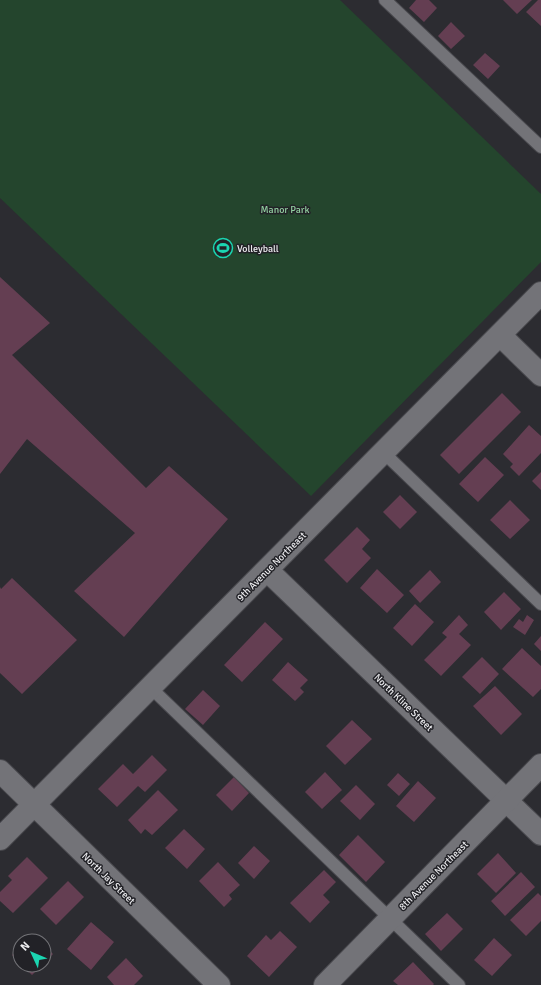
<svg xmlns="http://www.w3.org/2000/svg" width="541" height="985" viewBox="0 0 541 985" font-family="Signika,sans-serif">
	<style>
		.green { fill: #24452d }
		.building { fill: #643e52 }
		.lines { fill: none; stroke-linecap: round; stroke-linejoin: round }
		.service-casing { stroke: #48484d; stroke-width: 14 }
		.minor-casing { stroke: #48484d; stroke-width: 24 }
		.secondary-casing { stroke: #48484d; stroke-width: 24 }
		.service { stroke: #737378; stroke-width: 12 }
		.minor { stroke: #737378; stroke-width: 22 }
		.secondary { stroke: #737378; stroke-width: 22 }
		.labels { text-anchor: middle; stroke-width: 3; stroke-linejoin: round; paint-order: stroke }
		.park-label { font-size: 10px; fill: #93d0a2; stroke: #222227 }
		.poi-label { font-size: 10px; fill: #ededf0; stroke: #222227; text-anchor: start }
		.street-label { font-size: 10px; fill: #ededf0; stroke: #222227 }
	</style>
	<rect width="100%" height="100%" fill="#2c2c31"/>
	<path class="green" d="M0,0h340l201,194v68l-230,234 -311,-298z"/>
	<path class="building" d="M416,0h13l8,8 -13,14 -15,-14z
		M503,0h29l-15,14z
		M538,0h3v26l-15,-14z
		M451,22l14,14 -14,13 -13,-13z
		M485,53l15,13 -12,13 -15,-14z
		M0,277l50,46 -38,32 134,133 23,-22 59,53 -104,118 -50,-46 61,-58 -108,-94 -27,35z
		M502,393l19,19 -62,62 -19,-19z
		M529,425l12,11v17l-22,23 -9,-9 3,-3 -10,-10z
		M485,457l19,18 -26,27 -19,-18z
		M541,472v18l-9,-9z
		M400,495l17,17 -17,17 -17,-17z
		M510,500l20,20 -20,19 -20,-19z
		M357,527l13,13 -8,9 9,9 -24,25 -23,-23z
		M377,569l27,26 -17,18 -27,-25z
		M430,570l11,12 -21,21 -11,-12z
		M12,578l65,62 -55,54 -22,-21v-86l1,2z
		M504,592l17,17 -20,21 -17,-18z
		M415,604l19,18 -22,24 -19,-18z
		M459,615l9,10 -9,9 12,11 -30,31 -17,-16 23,-23 -5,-4z
		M527,615l7,5 -9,15 -12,-8 6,-8 4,3z
		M265,622l18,17 -41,43 -18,-17z
		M541,636v15l-7,-7z
		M522,648l19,18v23l-8,8 -31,-28z
		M482,657l17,17 -19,20 -18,-17z
		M288,662l20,18 -8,8 4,4 -9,9 -23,-21z
		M495,686l27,28 -21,21 -28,-29z
		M203,690l17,16 -17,19 -18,-16z
		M352,720l20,19 -27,26 -19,-19z
		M152,755l15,15 -22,22 -7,-6 -21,21 -19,-18 25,-25 10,10z
		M325,772l17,18 -20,19 -17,-17z
		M398,773l12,11 -11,12 -12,-11z
		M234,777l15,16 -17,18 -16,-16z
		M418,781l18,17 -22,24 -18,-16z
		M356,785l19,19 -15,16 -20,-19z
		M158,790l20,20 -26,25 -7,-6 -4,5 -13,-14z
		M184,829l21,20 -18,20 -22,-21z
		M358,835l27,27 -19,20 -27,-27z
		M254,846l16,15 -16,18 -16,-16z
		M498,853l18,20 -20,20 -19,-19z
		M27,857l21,21 -35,35 -13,-12v-9l12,-12 -4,-4z
		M218,862l22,23 -11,10 3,4 -8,8 -25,-26z
		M324,870l12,12 -13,13 7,7 -20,21 -20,-20z
		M521,872l14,15 -30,29 -14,-15z
		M68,881l16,16 -28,28 -16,-16z
		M538,893l3,3v25l-15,15 -16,-16z
		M447,913l16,16 -22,22 -16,-17z
		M91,922l23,20 -23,28 -24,-21z
		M280,931l17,16 -28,30 -22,-21 19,-21 5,5z
		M34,934l7,7h-14z
		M494,938l18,17 -20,21 -18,-16z
		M44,945l9,9 -9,9z
		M20,948v15l-8,-8z
		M126,958l17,18 -9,9h-20l-7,-8z
		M413,962l21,22 -1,1h-35l-5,-4z
		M22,965h20l-10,10z"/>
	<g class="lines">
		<defs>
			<path id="service" d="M385,0l156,147
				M383,452l158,152
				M151,688l308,297"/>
			<path id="minor" d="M500,335l41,40
				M267,570l274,264
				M0,771l219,214
				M0,839l541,-546"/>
			<path id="secondary" d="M325,985l216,-220"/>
		</defs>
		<use href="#service" class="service-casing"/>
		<use href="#minor" class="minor-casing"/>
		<use href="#secondary" class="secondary-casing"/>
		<use href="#service" class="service"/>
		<use href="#minor" class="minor"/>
		<use href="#secondary" class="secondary"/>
	</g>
	<defs>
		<symbol id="stadium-ring" viewBox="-11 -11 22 22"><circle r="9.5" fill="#222227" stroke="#1bd5b1" stroke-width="1.5"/><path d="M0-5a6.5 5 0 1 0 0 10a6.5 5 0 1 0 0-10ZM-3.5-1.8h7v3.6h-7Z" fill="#1bd5b1"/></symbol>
	</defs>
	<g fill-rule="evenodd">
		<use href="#stadium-ring" x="212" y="237" width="22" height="22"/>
	</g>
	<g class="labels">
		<g class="park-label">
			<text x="285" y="213">Manor Park</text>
		</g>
		<g class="poi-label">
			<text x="237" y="252">Volleyball</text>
		</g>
		<g class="street-label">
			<text transform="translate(271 566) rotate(-45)" y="4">9th Avenue Northeast</text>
			<text transform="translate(404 702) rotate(44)" y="4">North Kline Street</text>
			<text transform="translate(433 875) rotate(-45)" y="4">8th Avenue Northeast</text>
			<text transform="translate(109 878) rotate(44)" y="4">North Jay Street</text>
		</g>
	</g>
	<g transform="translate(32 953) rotate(314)"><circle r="19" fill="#222227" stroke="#737377"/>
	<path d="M0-3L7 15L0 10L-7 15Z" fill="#1bd5b1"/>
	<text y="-6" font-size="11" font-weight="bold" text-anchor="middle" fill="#ededf0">N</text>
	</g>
</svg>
